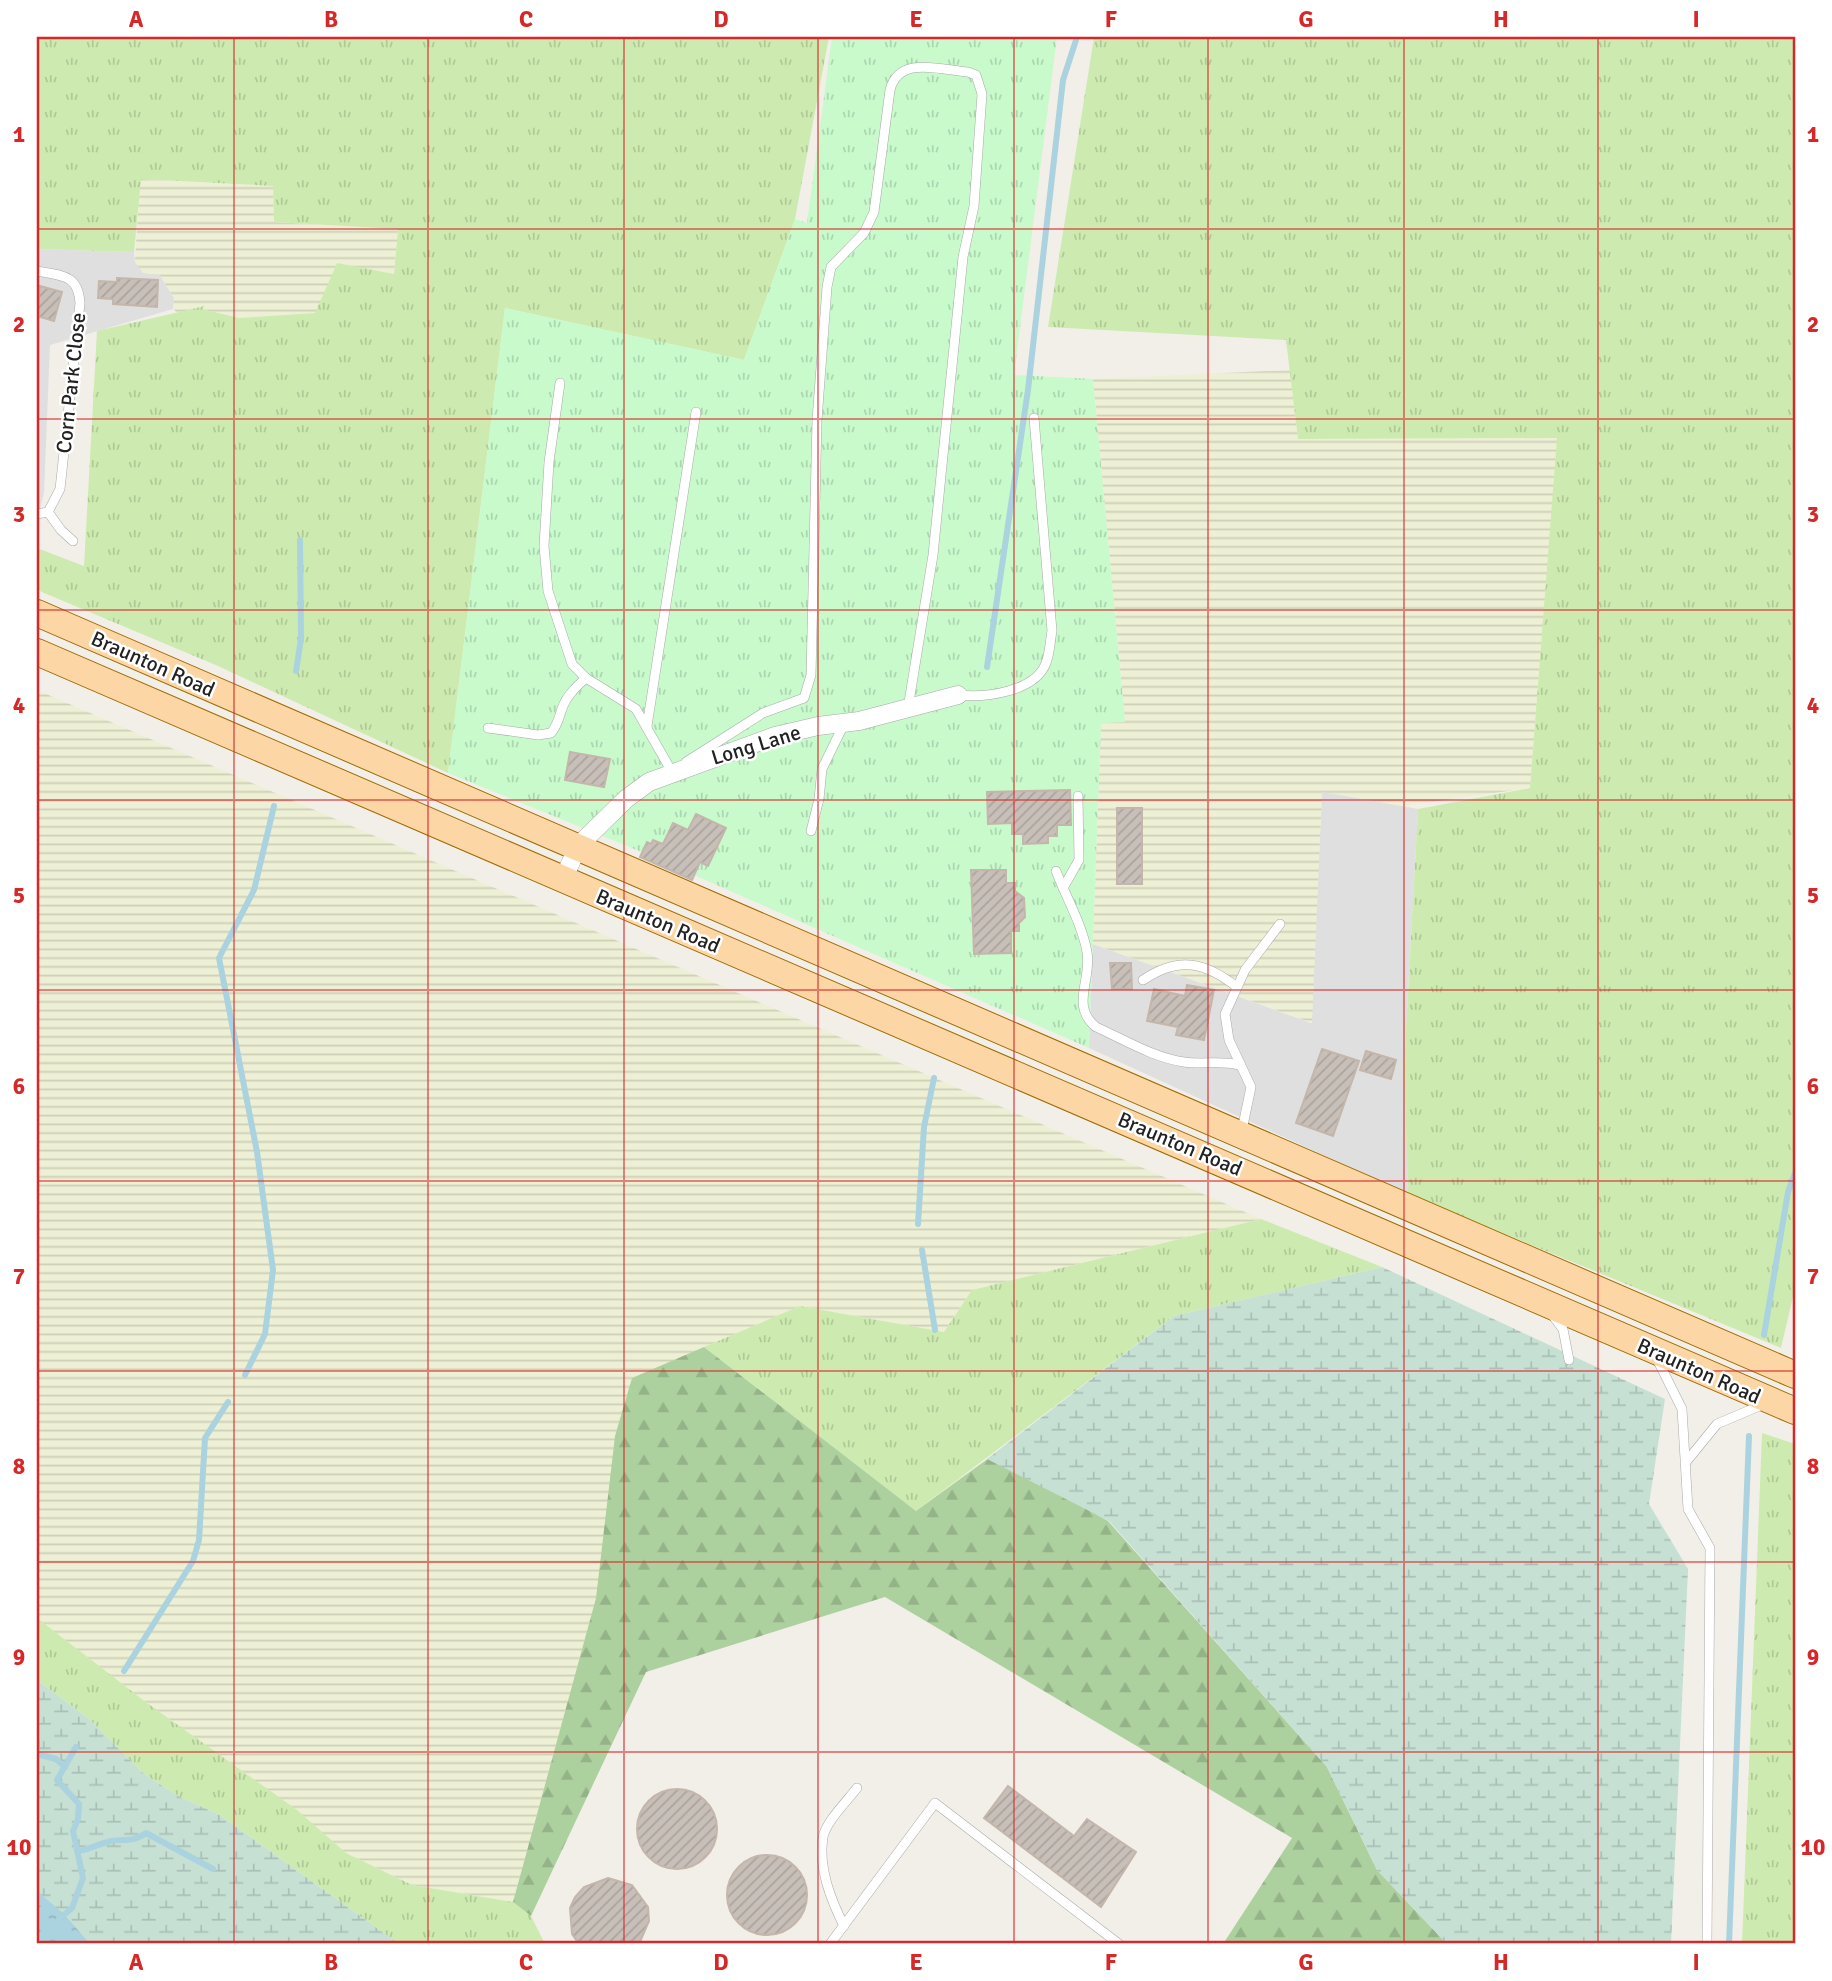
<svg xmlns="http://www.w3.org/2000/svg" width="1832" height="1981" font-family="Signika,sans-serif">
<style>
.residential{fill:#e0dfdf}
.farmland{fill:url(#farmland-rules)}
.grass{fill:url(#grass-tufts)}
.forest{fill:url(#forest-firs)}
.wetland{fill:url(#wetland-marsh)}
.park{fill:url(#park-tufts)}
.water{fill:url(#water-ripples)}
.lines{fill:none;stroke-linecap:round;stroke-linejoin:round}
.stream{stroke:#aad3df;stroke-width:6}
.building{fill:url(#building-hatch);stroke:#c4b6ab;stroke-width:2}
.service-casing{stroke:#a9a9a9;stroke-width:10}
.minor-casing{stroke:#a9a9a9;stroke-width:19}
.primary-casing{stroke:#a06b00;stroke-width:28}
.service{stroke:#fff;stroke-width:9}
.minor{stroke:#fff;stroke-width:18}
.primary{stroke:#fcd6a4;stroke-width:26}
.grid{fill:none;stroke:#d62828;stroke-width:2;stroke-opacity:0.55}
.labels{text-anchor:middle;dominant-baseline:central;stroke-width:5;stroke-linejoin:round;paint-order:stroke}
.street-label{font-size:21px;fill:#222;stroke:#fff}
.neatline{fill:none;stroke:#d62828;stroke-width:2.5}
.grid-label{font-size:23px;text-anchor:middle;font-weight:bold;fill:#d62828}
</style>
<defs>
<pattern id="farmland-rules" width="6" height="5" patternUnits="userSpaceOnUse" patternTransform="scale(1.75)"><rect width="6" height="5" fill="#eef0d5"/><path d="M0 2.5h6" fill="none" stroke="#ccceb7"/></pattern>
<pattern id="grass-tufts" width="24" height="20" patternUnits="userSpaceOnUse" patternTransform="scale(1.75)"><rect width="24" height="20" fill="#cdebb0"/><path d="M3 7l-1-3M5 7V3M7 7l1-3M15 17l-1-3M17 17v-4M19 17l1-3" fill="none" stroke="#b0c997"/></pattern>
<pattern id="forest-firs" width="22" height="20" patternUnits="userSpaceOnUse" patternTransform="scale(1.75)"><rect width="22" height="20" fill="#add19e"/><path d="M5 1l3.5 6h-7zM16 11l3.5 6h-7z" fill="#95b388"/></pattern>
<pattern id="wetland-marsh" width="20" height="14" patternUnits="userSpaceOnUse" patternTransform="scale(1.75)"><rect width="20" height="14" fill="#c6e0d4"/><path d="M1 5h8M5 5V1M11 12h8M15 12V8" fill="none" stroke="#aac0b6"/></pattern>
<pattern id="park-tufts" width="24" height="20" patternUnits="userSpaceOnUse" patternTransform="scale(1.75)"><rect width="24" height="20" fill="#c8facc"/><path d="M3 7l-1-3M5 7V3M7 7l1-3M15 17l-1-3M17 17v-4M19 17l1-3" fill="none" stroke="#acd6af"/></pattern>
<pattern id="water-ripples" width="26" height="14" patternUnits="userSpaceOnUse" patternTransform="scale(1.75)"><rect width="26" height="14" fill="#aad3df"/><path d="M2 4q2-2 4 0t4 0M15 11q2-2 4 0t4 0" fill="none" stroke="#92b5bf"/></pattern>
<pattern id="building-hatch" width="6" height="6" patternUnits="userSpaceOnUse" patternTransform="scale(1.75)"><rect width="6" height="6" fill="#c7bfb8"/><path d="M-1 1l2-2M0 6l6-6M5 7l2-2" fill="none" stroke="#aba49e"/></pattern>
</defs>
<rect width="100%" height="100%" fill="#f2efe9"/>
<g class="residential">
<path d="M37 249 134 252 135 262 160 275 174 298 173 309 50 345 44 492 37 523Z"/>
<path d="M1322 791 1418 809 1404 1067 1408 1194 1089 1048 1093 944 1311 1023Z"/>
</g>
<g class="farmland">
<path d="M140 179 273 186 274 222 398 229 394 274 315 313 239 318 201 309 203 307 178 313 173 309 174 298 160 275 143 273 135 262Z"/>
<path d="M1290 370 1298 439 1558 437 1530 788 1403 806 1322 792 1312 1023 1093 944 1101 723 1125 721 1093 379Z"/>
<path d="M37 690 1261 1219 972 1290 944 1332 800 1306 632 1378 598 1591 513 1902 412 1885 346 1853 37 1620Z"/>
</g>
<g class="grass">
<path d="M37 37H829L795 219 744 360 505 308 448 773 218 666 37 590V548L84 566 97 331 205 306 202 309 239 318 315 313 337 263 394 274 398 229 274 222 273 186 141 179 134 252 37 249Z"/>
<path d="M1094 37H1795V1288L1781 1348 1408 1194 1404 1067 1418 809 1530 788 1557 438 1298 439 1286 340 1048 327Z"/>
<path d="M1261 1219 1382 1267 1174 1316 916 1511 704 1347 800 1306 944 1332 972 1290Z"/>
<path d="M1762 1433 1795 1444V1944H1742Z"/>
<path d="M37 1618 147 1703 297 1810 346 1853 412 1885 513 1902 531 1916 545 1944H399L220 1815 180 1797 144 1774 88 1718 37 1680Z"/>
</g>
<path class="forest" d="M704 1347 916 1511 993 1455 1108 1521 1327 1767 1377 1870 1447 1944H1223L1292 1838 885 1597 646 1672 531 1916 513 1902 596 1598 615 1436 632 1378Z"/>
<g class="wetland">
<path d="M1382 1267 1665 1399 1649 1504 1688 1569 1671 1944H1447L1377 1870 1327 1767 1109 1521 987 1459 1174 1316Z"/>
<path d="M37 1680 88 1718 144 1774 180 1797 220 1815 399 1944H37Z"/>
</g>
<path class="park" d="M832 37H1057L1014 375 1093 379 1125 722 1101 723 1089 1048 632 848 448 773 505 308 744 360 795 219 807 223Z"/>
<path class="water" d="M37 1891 64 1914 90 1944H37Z"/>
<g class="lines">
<g class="stream">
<path d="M987 667 1028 390 1063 80 1077 37"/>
<path d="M296 671 301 639 300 540"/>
<path d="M918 1224 924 1127 934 1078"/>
<path d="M922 1250 935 1330"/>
<path d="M1764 1335 1788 1192 1795 1173"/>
<path d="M245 1375 265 1334 273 1270 257 1152 219 958 254 890 274 806"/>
<path d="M124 1671 193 1561 199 1540 205 1438 228 1402"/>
<path d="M37 1742V1748"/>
<path d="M37 1754 56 1759 65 1767"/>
<path d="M77 1851C90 1850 99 1843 112 1841 125 1839 134 1842 146 1833L213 1869"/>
<path d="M59 1919 72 1908 83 1878 73 1831 78 1819 79 1804 57 1780 76 1747"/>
<path d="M1729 1944 1749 1436"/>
</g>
</g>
<g class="building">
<path d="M117 278 158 280 157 307 113 304V299L98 298 99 281 117 282Z"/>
<path d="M40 286 62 292 54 321 37 316Z"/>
<path d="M570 752 610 759 604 787 565 780Z"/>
<path d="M1070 790 1071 825H1057V836H1048V843L1023 844V834H1012V823L988 824 987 792Z"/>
<rect x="1117" y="808" width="25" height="76"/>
<path d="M696 814 726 828 708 866 700 862 692 880 640 857 647 842 651 844 653 840 663 844 673 823 688 830Z"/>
<path d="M971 870H1006V883H1015V891L1024 898 1025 917 1019 923V931H1011V953L974 954Z"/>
<path d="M1110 963H1131L1132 989H1112Z"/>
<path d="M1187 985 1214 990 1204 1040 1176 1035 1178 1027 1147 1021 1154 989 1185 996Z"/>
<path d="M1322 1049 1359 1061 1333 1136 1296 1123Z"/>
<path d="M1366 1051 1396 1060 1391 1079 1360 1070Z"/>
<path d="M1008 1786 1074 1836 1087 1819 1136 1852 1101 1907 984 1818Z"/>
<circle cx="677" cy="1829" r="40"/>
<circle cx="767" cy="1895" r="40"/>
<path d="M608 1878 632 1885 648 1907 649 1921 639 1944H579L572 1934 570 1908 575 1897 584 1887Z"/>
</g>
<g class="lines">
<g class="service-casing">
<g id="service">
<path d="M37 271C62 276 78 274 80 303L60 489 48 512 37 514"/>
<path d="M560 383 549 462 544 546 548 591 572 664 586 678 636 709 672 772 674 770"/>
<path d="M48 512 61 530 73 541"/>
<path d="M958 695C985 698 1035 692 1046 663 1050 653 1050 641 1052 631L1034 418"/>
<path d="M647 726 696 412"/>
<path d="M488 728 538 735 551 733C559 723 559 716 563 706 568 694 577 686 586 678"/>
<path d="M686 762 763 713 804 698 811 675 817 420 827 287 831 267 864 233 874 212 890 90C899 55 940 70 968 72L976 75 982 94 974 206 963 257 933 555 908 708"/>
<path d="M811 831 819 799 822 769 844 724"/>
<path d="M1056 871C1066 897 1082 924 1087 952 1092 980 1070 1006 1096 1027 1123 1039 1154 1058 1184 1062 1203 1065 1221 1060 1239 1065"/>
<path d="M1063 888 1079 860 1078 796"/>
<path d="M1143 980C1179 956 1205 962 1237 987"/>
<path d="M1242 1130 1251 1087 1229 1040 1225 1014 1245 970 1280 924"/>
<path d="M1553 1316 1563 1329 1569 1360"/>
<path d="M1657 1359 1682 1409 1688 1509 1710 1548 1707 1944"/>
<path d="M1686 1462 1717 1424 1764 1404"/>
<path d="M844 1926C831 1900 818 1868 823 1837 826 1822 847 1801 857 1788"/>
<path d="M830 1944 935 1803 1119 1944"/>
</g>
</g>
<g class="minor-casing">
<path id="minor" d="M563 880 578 846 626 799 649 782 775 736 818 726 859 721 958 695"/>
</g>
<g class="primary-casing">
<g id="primary">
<path d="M37 613 1795 1375"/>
<path d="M37 652 1795 1411"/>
</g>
</g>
<use href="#service" class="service"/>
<use href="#minor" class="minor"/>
<use href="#primary" class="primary"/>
</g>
<path class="grid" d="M234 37V1944M428 37V1944M624 37V1944M818 37V1944M1014 37V1944M1208 37V1944M1404 37V1944M1598 37V1944M37 229H1795M37 419H1795M37 610H1795M37 800H1795M37 990H1795M37 1181H1795M37 1371H1795M37 1562H1795M37 1752H1795"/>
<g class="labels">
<g class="street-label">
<text transform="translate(71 383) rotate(-84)">Corn Park Close</text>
<text transform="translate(153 664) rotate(24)">Braunton Road</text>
<text transform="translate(756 745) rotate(-17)">Long Lane</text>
<text transform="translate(658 921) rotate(23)">Braunton Road</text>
<text transform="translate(1180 1144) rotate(23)">Braunton Road</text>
<text transform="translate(1699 1371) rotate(24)">Braunton Road</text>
</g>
</g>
<rect width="1832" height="1981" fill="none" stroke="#ffffff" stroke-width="77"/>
<rect x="38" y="38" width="1756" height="1904" class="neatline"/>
<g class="grid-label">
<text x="136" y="27">A</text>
<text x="331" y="27">B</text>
<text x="526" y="27">C</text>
<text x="721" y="27">D</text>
<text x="916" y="27">E</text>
<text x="1111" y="27">F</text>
<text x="1306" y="27">G</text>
<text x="1501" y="27">H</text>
<text x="1696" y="27">I</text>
<text x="19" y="142">1</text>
<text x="1813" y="142">1</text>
<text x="19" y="332">2</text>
<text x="1813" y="332">2</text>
<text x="19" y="522">3</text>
<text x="1813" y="522">3</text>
<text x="19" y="713">4</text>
<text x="1813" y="713">4</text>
<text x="19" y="903">5</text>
<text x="1813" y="903">5</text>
<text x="19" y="1094">6</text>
<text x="1813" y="1094">6</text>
<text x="19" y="1284">7</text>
<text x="1813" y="1284">7</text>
<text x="19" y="1474">8</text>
<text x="1813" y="1474">8</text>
<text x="19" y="1665">9</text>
<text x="1813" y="1665">9</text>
<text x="19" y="1855">10</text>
<text x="1813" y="1855">10</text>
<text x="136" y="1970">A</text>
<text x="331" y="1970">B</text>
<text x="526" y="1970">C</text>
<text x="721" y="1970">D</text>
<text x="916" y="1970">E</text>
<text x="1111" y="1970">F</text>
<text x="1306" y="1970">G</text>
<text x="1501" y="1970">H</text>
<text x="1696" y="1970">I</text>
</g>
</svg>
